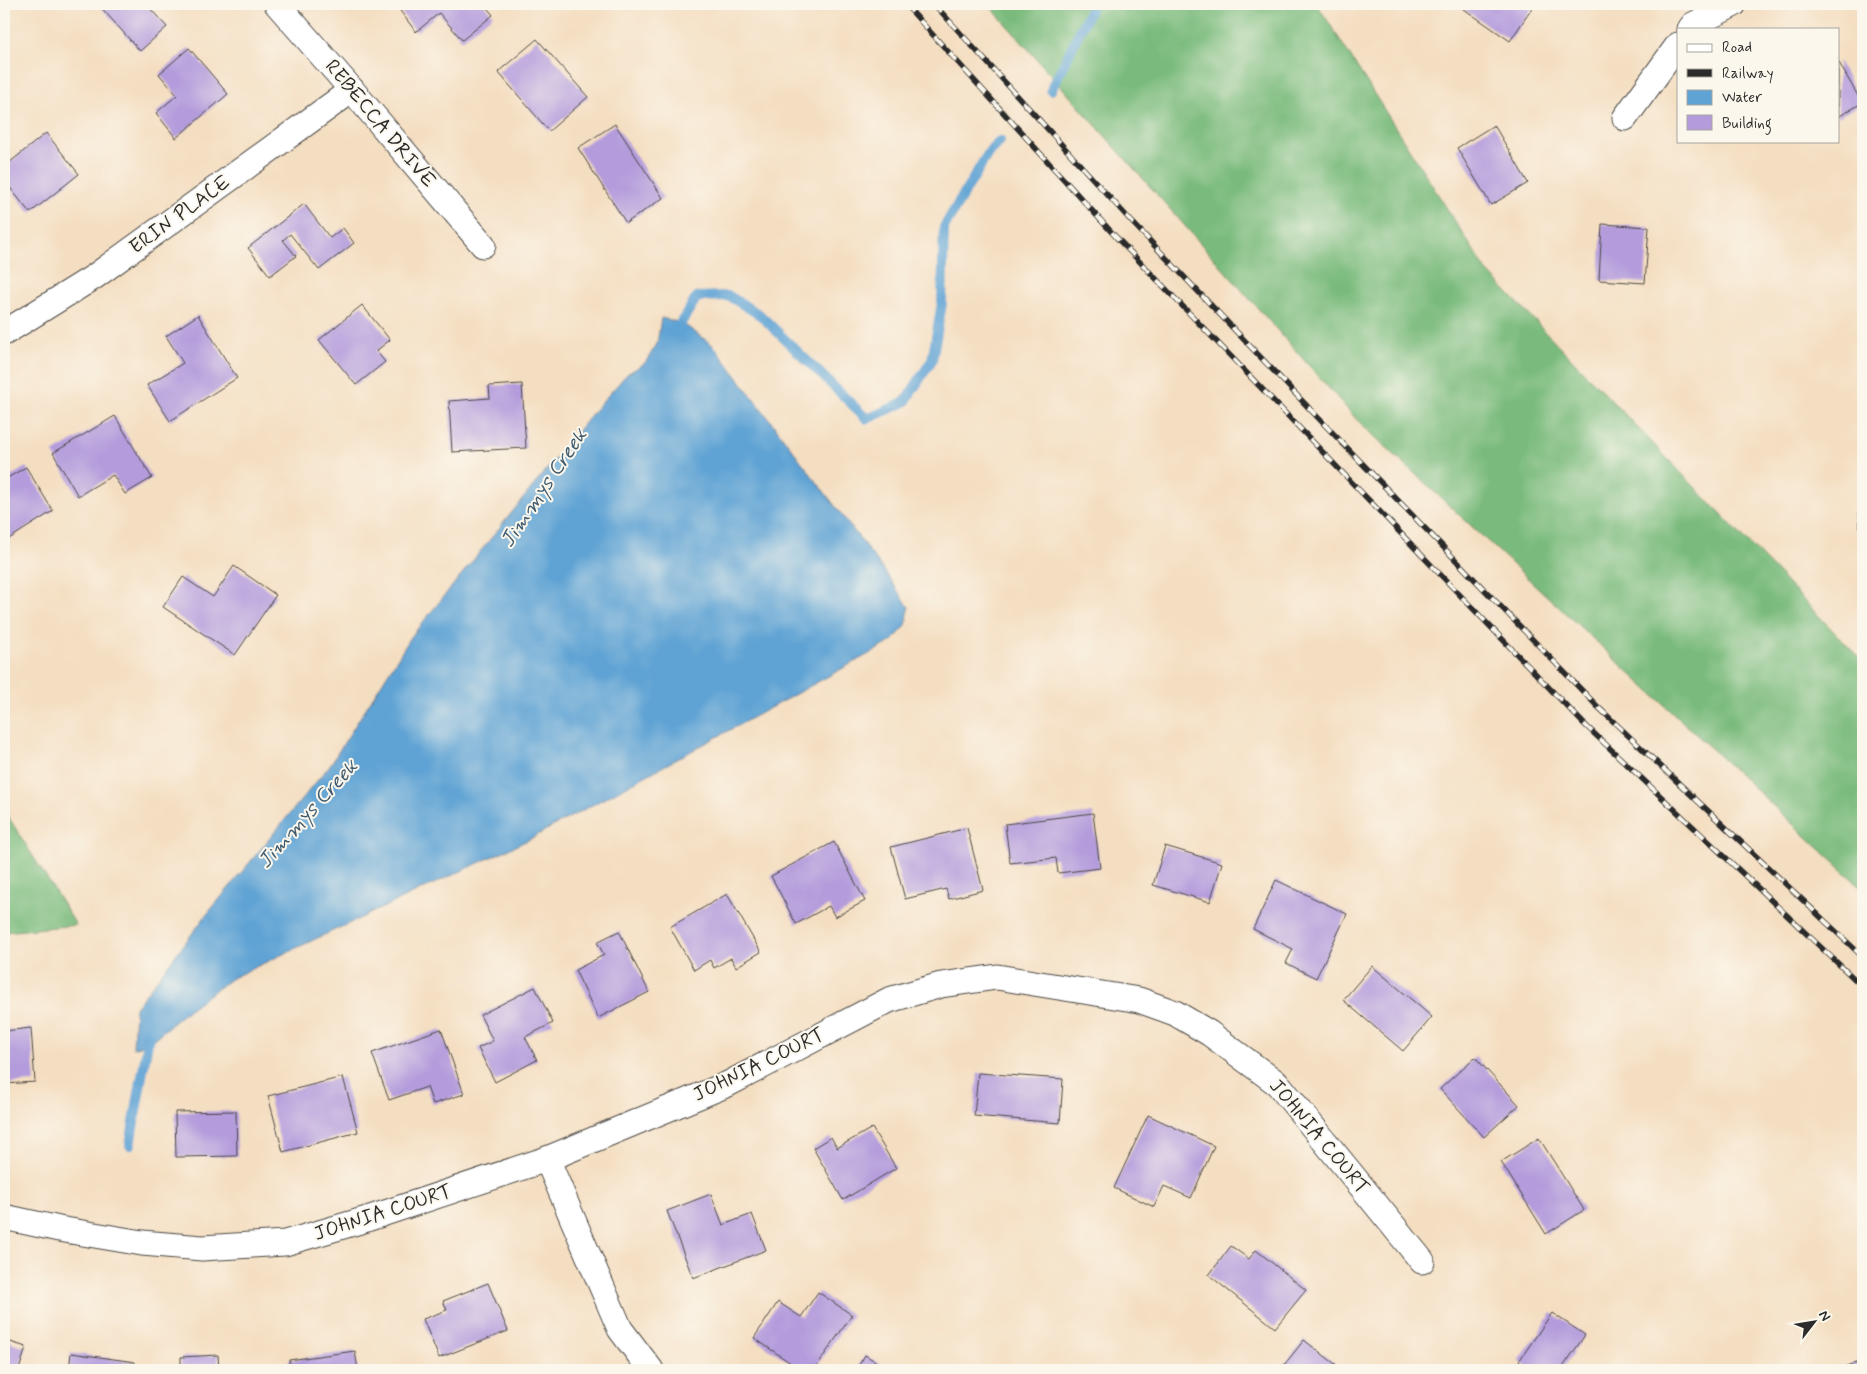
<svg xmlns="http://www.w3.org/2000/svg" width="1867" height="1374" font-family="Mynerve,sans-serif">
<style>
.forest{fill:#7abb7d;stroke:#527354}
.water{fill:#5fa3d4;stroke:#456780}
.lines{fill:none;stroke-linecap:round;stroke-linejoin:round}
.stream{stroke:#5fa3d4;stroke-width:10}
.building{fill:#b49cdc}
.minor-casing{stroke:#494642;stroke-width:27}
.minor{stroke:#fff;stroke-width:25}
.rail-casing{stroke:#2b2b2b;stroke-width:5.5}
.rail{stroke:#fbf7ec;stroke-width:4;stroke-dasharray:11;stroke-linecap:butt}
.labels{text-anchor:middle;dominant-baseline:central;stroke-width:4;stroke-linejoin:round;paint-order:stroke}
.street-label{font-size:20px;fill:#2b2b2b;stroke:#fbf7ec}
.water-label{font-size:21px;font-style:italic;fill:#405b6f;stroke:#fbf7ec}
</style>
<rect width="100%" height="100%" fill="#fbf7ec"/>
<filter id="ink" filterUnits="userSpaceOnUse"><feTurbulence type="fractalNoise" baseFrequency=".02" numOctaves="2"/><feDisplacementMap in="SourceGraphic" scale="10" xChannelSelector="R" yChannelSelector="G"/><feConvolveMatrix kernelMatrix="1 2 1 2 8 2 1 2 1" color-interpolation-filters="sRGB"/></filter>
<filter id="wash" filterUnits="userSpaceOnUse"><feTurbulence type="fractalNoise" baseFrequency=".0096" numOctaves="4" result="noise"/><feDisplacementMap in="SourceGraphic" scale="20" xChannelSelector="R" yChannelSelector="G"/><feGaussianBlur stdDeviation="1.12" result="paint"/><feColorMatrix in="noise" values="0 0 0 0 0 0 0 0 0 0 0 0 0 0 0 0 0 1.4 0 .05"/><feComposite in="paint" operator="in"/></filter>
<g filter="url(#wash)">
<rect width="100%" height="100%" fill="#f4dec1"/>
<g class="forest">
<path d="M988 4H1317L1486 270 1863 662V889L1358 421Z"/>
<path d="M4 810 76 925 4 932Z"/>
</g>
<path class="water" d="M661 318 682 323 714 346 885 572 909 607 906 626 891 642 530 839 232 978 189 1009 149 1043 133 1048 135 1008 204 918 330 765 411 637 594 411 627 374 645 363 657 344Z"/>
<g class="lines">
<g class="stream">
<path d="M1051 90 1093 4"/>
<path d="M674 334 697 297 729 296 760 315 867 419 905 402 932 360 942 303 944 227 989 152 1000 141"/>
<path d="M130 1145 150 1030"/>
</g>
</g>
<g id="blocks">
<g class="building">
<path d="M98 4H146L167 27 140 51Z"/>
<path d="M395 4H484L493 15 462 40 439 13 416 32Z"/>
<path d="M1468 4H1535L1510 41 1464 9Z"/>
<path d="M537 39 588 97 549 131 498 72Z"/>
<path d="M189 48 228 94 176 138 156 113 177 95 159 74Z"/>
<path d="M1838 61 1862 103 1838 117Z"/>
<path d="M615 124 663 198 626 223 578 148Z"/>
<path d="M1494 125 1528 183 1491 205 1457 148Z"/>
<path d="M46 133 79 174 30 213 4 180V167Z"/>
<path d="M304 204 330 238 343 228 354 243 319 270 290 234 283 240 296 256 270 276 248 248Z"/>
<path d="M1602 224 1649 227 1645 283 1599 280Z"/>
<path d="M362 305 390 340 376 351 385 362 356 385 319 340Z"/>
<path d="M198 315 237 378 170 421 147 385 183 363 166 336Z"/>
<path d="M522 384 526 448 452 452 449 401 490 398 489 386Z"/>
<path d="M115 416 152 478 125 494 113 475 78 496 53 453Z"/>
<path d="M26 467 53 511 4 542V480Z"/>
<path d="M1858 493H1863V551H1861Z"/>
<path d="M234 566 276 595 235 655 163 607 183 577 213 597Z"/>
<path d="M1093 813 1100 868 1058 873 1056 858 1010 863 1005 824Z"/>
<path d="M967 828 983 890 949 899 946 889 905 899 891 847Z"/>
<path d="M834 842 865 901 835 917 829 906 796 924 771 876Z"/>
<path d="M1165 846 1222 863 1210 902 1153 885Z"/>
<path d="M1276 880 1347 914 1316 978 1286 963 1293 949 1253 929Z"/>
<path d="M727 894 761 952 736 967 731 958 714 968 710 960 694 970 670 927Z"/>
<path d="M619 931 649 992 598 1018 575 970 604 955 597 942Z"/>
<path d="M1372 966 1432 1017 1403 1051 1343 1000Z"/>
<path d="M535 987 553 1023 525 1037 537 1060 495 1082 478 1048 493 1041 480 1015Z"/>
<path d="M31 1028 35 1082 4 1084V1031Z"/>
<path d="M441 1029 464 1094 433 1104 427 1087 389 1100 372 1053Z"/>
<path d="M1475 1057 1519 1105 1484 1137 1440 1089Z"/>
<path d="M978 1073 1063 1079 1060 1123 974 1116Z"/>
<path d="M343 1077 358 1132 283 1152 268 1096Z"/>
<path d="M236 1111 237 1156 176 1157 175 1112Z"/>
<path d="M1148 1115 1214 1146 1191 1198 1164 1186 1154 1207 1114 1188Z"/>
<path d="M872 1128 896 1168 843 1200 813 1148 831 1137 837 1148Z"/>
<path d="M1539 1138 1584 1210 1546 1234 1501 1162Z"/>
<path d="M711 1194 723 1225 752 1214 766 1250 693 1278 667 1211Z"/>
<path d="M1231 1246 1249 1259 1256 1250 1306 1290 1275 1328 1209 1275Z"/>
<path d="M488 1283 508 1331 439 1358 423 1319 447 1310 443 1301Z"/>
<path d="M818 1292 852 1315 814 1370H801L754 1338 778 1302 801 1317Z"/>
<path d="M1552 1313 1585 1335 1561 1370H1532L1519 1361Z"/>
<path d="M4 1340 26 1347 19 1370H4Z"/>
<path d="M1304 1340 1343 1370H1280Z"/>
<path d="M355 1351 358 1370H290L289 1360Z"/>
<path d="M71 1353 135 1362 134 1370H69Z"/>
<path d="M218 1355 219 1370H181V1357Z"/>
<path d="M865 1355 890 1370H856Z"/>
<path d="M1863 1361V1370H1835Z"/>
</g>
</g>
</g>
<g filter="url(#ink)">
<use href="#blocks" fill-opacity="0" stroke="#494642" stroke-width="1"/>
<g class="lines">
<g class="minor-casing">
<g id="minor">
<path d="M277 4 352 90 483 245"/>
<path d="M1690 29 1693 25 1734 4"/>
<path d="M1625 118 1678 45"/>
<path d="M4 333 94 277 352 90"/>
<path d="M547 1159 620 1329 651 1370"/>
<path d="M4 1217 59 1229 142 1243 202 1248 285 1243 367 1219 547 1159 728 1084 889 1000 941 985 997 977 1139 1000 1175 1013 1209 1033 1278 1084 1422 1261"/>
</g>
</g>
<use href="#minor" class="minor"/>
<g class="rail-casing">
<g id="rail">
<path d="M905 4 1116 237 1583 723 1863 987"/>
<path d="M934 4 1132 222 1326 426 1598 707 1863 957"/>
</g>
</g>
<use href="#rail" class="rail"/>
</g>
</g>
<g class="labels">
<g class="street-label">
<text transform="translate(380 124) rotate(50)">REBECCA DRIVE</text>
<text transform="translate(180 215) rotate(-36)">ERIN PLACE</text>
<text transform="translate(759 1065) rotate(-26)">JOHNIA COURT</text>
<text transform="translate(1319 1137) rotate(50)">JOHNIA COURT</text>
<text transform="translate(383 1213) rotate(-18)">JOHNIA COURT</text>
</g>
<g class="water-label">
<text transform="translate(544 488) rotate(-56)">Jimmys Creek</text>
<text transform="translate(308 814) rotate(-48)">Jimmys Creek</text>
</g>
</g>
<rect width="1867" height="1374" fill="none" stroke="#fbf7ec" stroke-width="20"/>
<rect x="1677" y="28" width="162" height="115" fill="#fbf7ec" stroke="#a8a59f"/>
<rect x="1687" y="44" width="25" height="8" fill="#ffffff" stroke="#a8a59f"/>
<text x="1722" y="52" font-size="15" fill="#2b2b2b">Road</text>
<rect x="1687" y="69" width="25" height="8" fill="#2b2b2b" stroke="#a8a59f"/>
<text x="1722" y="78" font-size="15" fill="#2b2b2b">Railway</text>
<rect x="1687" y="90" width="25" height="15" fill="#5fa3d4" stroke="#a8a59f"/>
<text x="1722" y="102" font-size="15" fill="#2b2b2b">Water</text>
<rect x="1687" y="115" width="25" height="15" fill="#b49cdc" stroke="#a8a59f"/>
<text x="1722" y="128" font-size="15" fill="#2b2b2b">Building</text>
<g transform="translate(1814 1322) rotate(59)" stroke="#fbf7ec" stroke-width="4" paint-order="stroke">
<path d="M0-4L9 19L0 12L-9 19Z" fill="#2b2b2b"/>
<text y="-8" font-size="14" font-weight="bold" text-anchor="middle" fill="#2b2b2b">N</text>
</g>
</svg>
